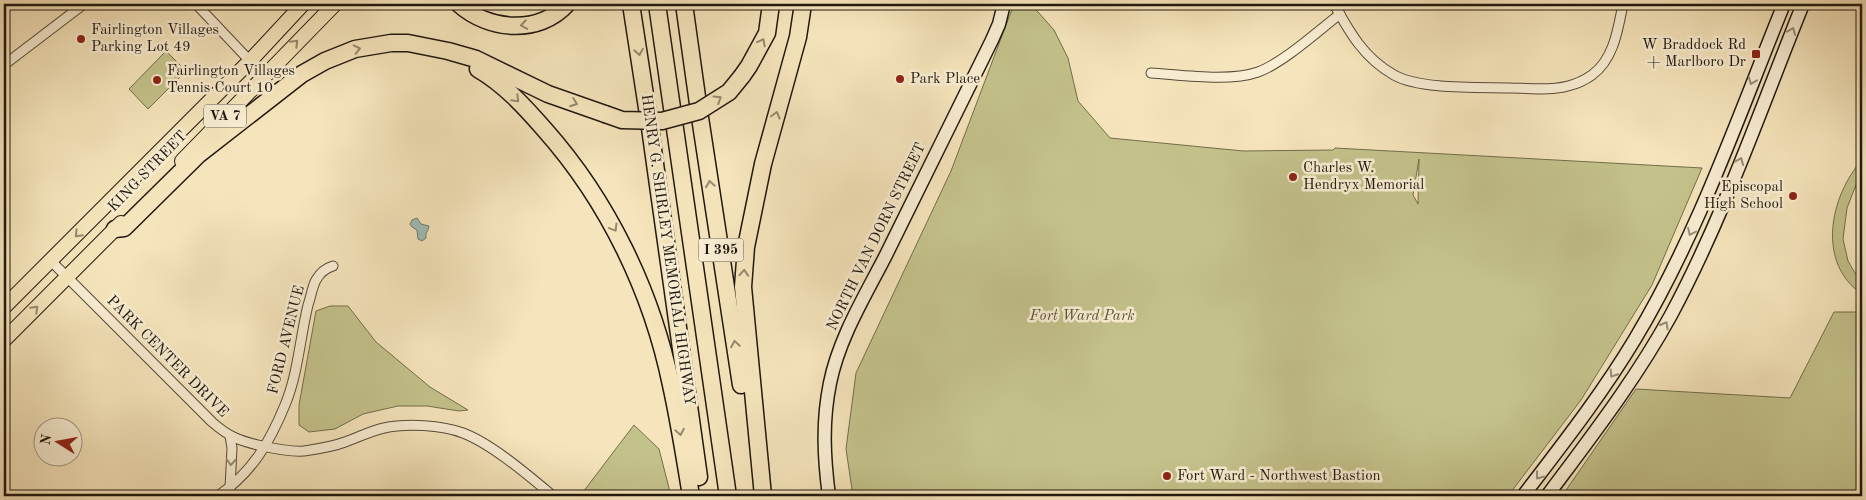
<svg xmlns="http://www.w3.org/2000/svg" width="1866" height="500" font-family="'Old Standard TT',serif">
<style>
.green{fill:#c4c28b;stroke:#726d4d;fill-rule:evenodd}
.water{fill:#9ebdb8;stroke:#6c7b74}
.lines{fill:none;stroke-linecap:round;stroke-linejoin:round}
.street-casing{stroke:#564b3a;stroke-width:11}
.secondary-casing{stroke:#20180f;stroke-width:15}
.primary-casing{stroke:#20180f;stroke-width:16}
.highway-casing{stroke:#20180f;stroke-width:19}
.street{stroke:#f9eed3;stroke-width:9}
.secondary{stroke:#f9eed3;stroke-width:12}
.primary{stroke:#f6e5bc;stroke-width:14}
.highway{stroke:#f6e5bc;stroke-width:16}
.highway-bridge-casing{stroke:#20180f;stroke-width:19;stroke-linecap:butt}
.highway-bridge{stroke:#f6e5bc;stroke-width:16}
.oneway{stroke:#96896e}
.oneway2{stroke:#978e7b}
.poi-dot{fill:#8f2418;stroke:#f9eed3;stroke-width:2}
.labels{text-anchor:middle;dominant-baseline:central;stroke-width:5;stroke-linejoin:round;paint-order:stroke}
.shield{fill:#f9eed3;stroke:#61584a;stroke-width:1}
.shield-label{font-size:14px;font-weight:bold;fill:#20180f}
.poi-label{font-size:15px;fill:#20180f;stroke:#f9eed3;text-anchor:start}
.street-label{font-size:15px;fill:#20180f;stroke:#f9eed3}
.park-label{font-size:15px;font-style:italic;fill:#59543a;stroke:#f9eed3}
</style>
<rect width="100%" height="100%" fill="#f6e5bc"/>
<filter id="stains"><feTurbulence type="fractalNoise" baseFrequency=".004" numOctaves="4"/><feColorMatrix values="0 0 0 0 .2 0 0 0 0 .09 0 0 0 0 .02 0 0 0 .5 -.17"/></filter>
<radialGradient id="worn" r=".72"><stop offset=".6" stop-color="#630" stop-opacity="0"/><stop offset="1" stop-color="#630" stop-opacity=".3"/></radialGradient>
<g class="green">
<path d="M1014 4H1031L1054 30 1068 58 1078 101 1110 138 1243 151 1333 150 1335 148 1702 168 1652 285 1581 400 1508 496H853L846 449 856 373 951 171ZM1419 159V160L1418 204 1413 195Z"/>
<path d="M166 51 186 71 148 109 129 89Z"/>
<path d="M1862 160V178L1856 185 1847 208 1843 239 1848 261 1855 273 1862 281V294C1816 263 1830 196 1862 160Z"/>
<path d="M330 306H348L376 342 430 387 468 410 459 411 427 406H398L363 414 335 429 309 432 299 425V405L316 311Z"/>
<path d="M1834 312H1862V496H1562L1636 389 1790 398Z"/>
<path d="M634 425 659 449 671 496H580Z"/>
</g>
<path class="water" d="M417 218 421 224 429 226 428 230 426 233V238L422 241 418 239 417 230 412 227 410 224 412 220Z"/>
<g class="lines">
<g class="street-casing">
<g id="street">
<path d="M196 4 250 61"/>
<path d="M1334 4C1350 33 1364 58 1394 75 1421 90 1480 87 1511 88 1529 88 1550 91 1568 86 1576 84 1585 80 1592 75 1614 59 1618 29 1623 4"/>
<path d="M1792 4 1802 8"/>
<path d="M4 65 84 4"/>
<path d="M1151 73C1182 75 1230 82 1258 72 1283 63 1318 31 1340 14"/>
<path d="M51 261 212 422C229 437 240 441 262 446 276 449 290 452 304 451 317 449 332 447 345 442 357 438 370 431 384 428 406 423 442 425 463 433 492 444 529 476 553 496"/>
<path d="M230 488 232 448 230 436"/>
<path d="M218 496C252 472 269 444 285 405 298 374 300 338 308 305 311 297 312 287 316 280 320 273 326 268 333 266"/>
</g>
</g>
<g class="secondary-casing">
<g id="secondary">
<path d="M829 496C824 458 822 422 830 383 839 338 865 296 886 255 921 183 957 112 992 40L999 24 1004 4"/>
<path d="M1523 496C1562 445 1602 394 1635 339 1698 234 1738 117 1784 4"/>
<path d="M1547 496C1591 437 1636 379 1671 315 1724 216 1761 108 1803 4"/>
</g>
</g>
<g class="primary-casing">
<g id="primary">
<path d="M182 161 335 4"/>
<path d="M4 307 250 61 303 4"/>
<path d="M4 340 121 223"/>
</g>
</g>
<g class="highway-casing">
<g id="highway">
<path d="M459 4C489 31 539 35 567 4"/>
<path d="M631 4 649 121 699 477"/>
<path d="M657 4 728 496"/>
<path d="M684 4 699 111 741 385"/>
<path d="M478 69C504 84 525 107 545 130 608 201 652 292 671 385 679 421 685 459 691 496"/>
<path d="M742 76 749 66 767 33 771 4"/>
<path d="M115 229 124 228 198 155 302 74 325 61 355 49 391 43H408L448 51 476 59 548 94 605 114"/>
<path d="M763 496 743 287 746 247 763 164 798 37 803 4"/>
</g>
</g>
<use href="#street" class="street"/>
<use href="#secondary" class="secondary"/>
<use href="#primary" class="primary"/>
<use href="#highway" class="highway"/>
<g class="highway-bridge-casing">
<path id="highway-bridge" d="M605 114 622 120 662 121 699 111 729 92 742 76"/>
</g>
<use href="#highway-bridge" class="highway-bridge"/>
</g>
<defs><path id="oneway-chevron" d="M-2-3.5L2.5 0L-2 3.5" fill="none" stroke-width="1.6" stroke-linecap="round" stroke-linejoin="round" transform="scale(1.25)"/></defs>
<g class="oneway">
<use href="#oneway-chevron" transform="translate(524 25) rotate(171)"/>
<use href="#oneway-chevron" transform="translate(762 42) rotate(-62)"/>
<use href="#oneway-chevron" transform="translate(295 43) rotate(-45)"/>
<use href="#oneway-chevron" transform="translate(357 49) rotate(-13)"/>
<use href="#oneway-chevron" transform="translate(639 52) rotate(81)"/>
<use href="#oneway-chevron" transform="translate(516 99) rotate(45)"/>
<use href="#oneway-chevron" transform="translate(718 99) rotate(-32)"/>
<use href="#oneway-chevron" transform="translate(574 103) rotate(20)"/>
<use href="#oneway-chevron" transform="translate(776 115) rotate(-75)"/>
<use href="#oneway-chevron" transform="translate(710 184) rotate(-99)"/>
<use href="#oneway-chevron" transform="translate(614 228) rotate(59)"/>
<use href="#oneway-chevron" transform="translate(78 234) rotate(134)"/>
<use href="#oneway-chevron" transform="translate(744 273) rotate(-86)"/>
<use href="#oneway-chevron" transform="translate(35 309) rotate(-45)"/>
<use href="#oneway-chevron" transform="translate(735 344) rotate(-99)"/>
<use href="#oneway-chevron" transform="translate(680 432) rotate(80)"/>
</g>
<g class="oneway2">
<use href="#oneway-chevron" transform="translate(1792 31) rotate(-68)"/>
<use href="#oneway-chevron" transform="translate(1752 81) rotate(112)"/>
<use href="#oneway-chevron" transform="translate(1740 161) rotate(-68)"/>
<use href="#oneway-chevron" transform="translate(1691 232) rotate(115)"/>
<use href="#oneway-chevron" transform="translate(1665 325) rotate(-60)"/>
<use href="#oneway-chevron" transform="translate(1613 374) rotate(123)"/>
<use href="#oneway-chevron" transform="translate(231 462) rotate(93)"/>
<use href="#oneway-chevron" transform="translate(1539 476) rotate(127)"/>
</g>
<g class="poi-dot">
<circle cx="81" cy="39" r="5"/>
<rect x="1751" y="49" width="10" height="10" rx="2.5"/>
<circle cx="900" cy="79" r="5"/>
<circle cx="157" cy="80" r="5"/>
<circle cx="1293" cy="177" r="5"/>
<circle cx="1793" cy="196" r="5"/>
<circle cx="1167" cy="476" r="5"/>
</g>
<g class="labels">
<g class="shield">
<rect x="204" y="104.5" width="42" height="23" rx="4"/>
<rect x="698.5" y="238.5" width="45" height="23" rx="4"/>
</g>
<g class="shield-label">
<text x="225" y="116">VA 7</text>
<text x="721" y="250">I 395</text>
</g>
<g class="poi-label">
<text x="91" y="30">Fairlington Villages<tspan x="91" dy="17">Parking Lot 49</tspan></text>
<text x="1746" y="45" text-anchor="end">W Braddock Rd<tspan x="1746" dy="17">+ Marlboro Dr</tspan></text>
<text x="167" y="71">Fairlington Villages<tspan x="167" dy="17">Tennis Court 10</tspan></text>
<text x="910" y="79">Park Place</text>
<text x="1303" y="168">Charles W.<tspan x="1303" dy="17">Hendryx Memorial</tspan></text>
<text x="1783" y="187" text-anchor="end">Episcopal<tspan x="1783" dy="17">High School</tspan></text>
<text x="1177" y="476">Fort Ward - Northwest Bastion</text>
</g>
<g class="street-label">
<text transform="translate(148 172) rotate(-46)">KING STREET</text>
<text transform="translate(877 237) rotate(-64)">NORTH VAN DORN STREET</text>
<text transform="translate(667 250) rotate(82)">HENRY G. SHIRLEY MEMORIAL HIGHWAY</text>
<text transform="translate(287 340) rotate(-76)">FORD AVENUE</text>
<text transform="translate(167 357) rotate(45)">PARK CENTER DRIVE</text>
</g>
<g class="park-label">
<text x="1082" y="316">Fort Ward Park</text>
</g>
</g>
<rect width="1866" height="500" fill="none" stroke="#f6e5bc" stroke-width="20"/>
<rect x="5" y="5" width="1856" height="490" fill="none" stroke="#20180f" stroke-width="2.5"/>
<rect x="10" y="10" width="1846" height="480" fill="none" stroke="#20180f"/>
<g transform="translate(58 442) rotate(281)"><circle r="24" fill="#f9eed3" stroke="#a29885"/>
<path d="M0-4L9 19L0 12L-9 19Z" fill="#8f2418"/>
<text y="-8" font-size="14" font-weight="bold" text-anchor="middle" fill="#20180f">N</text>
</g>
<rect width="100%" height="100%" filter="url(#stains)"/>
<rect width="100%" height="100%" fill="url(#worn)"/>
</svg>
